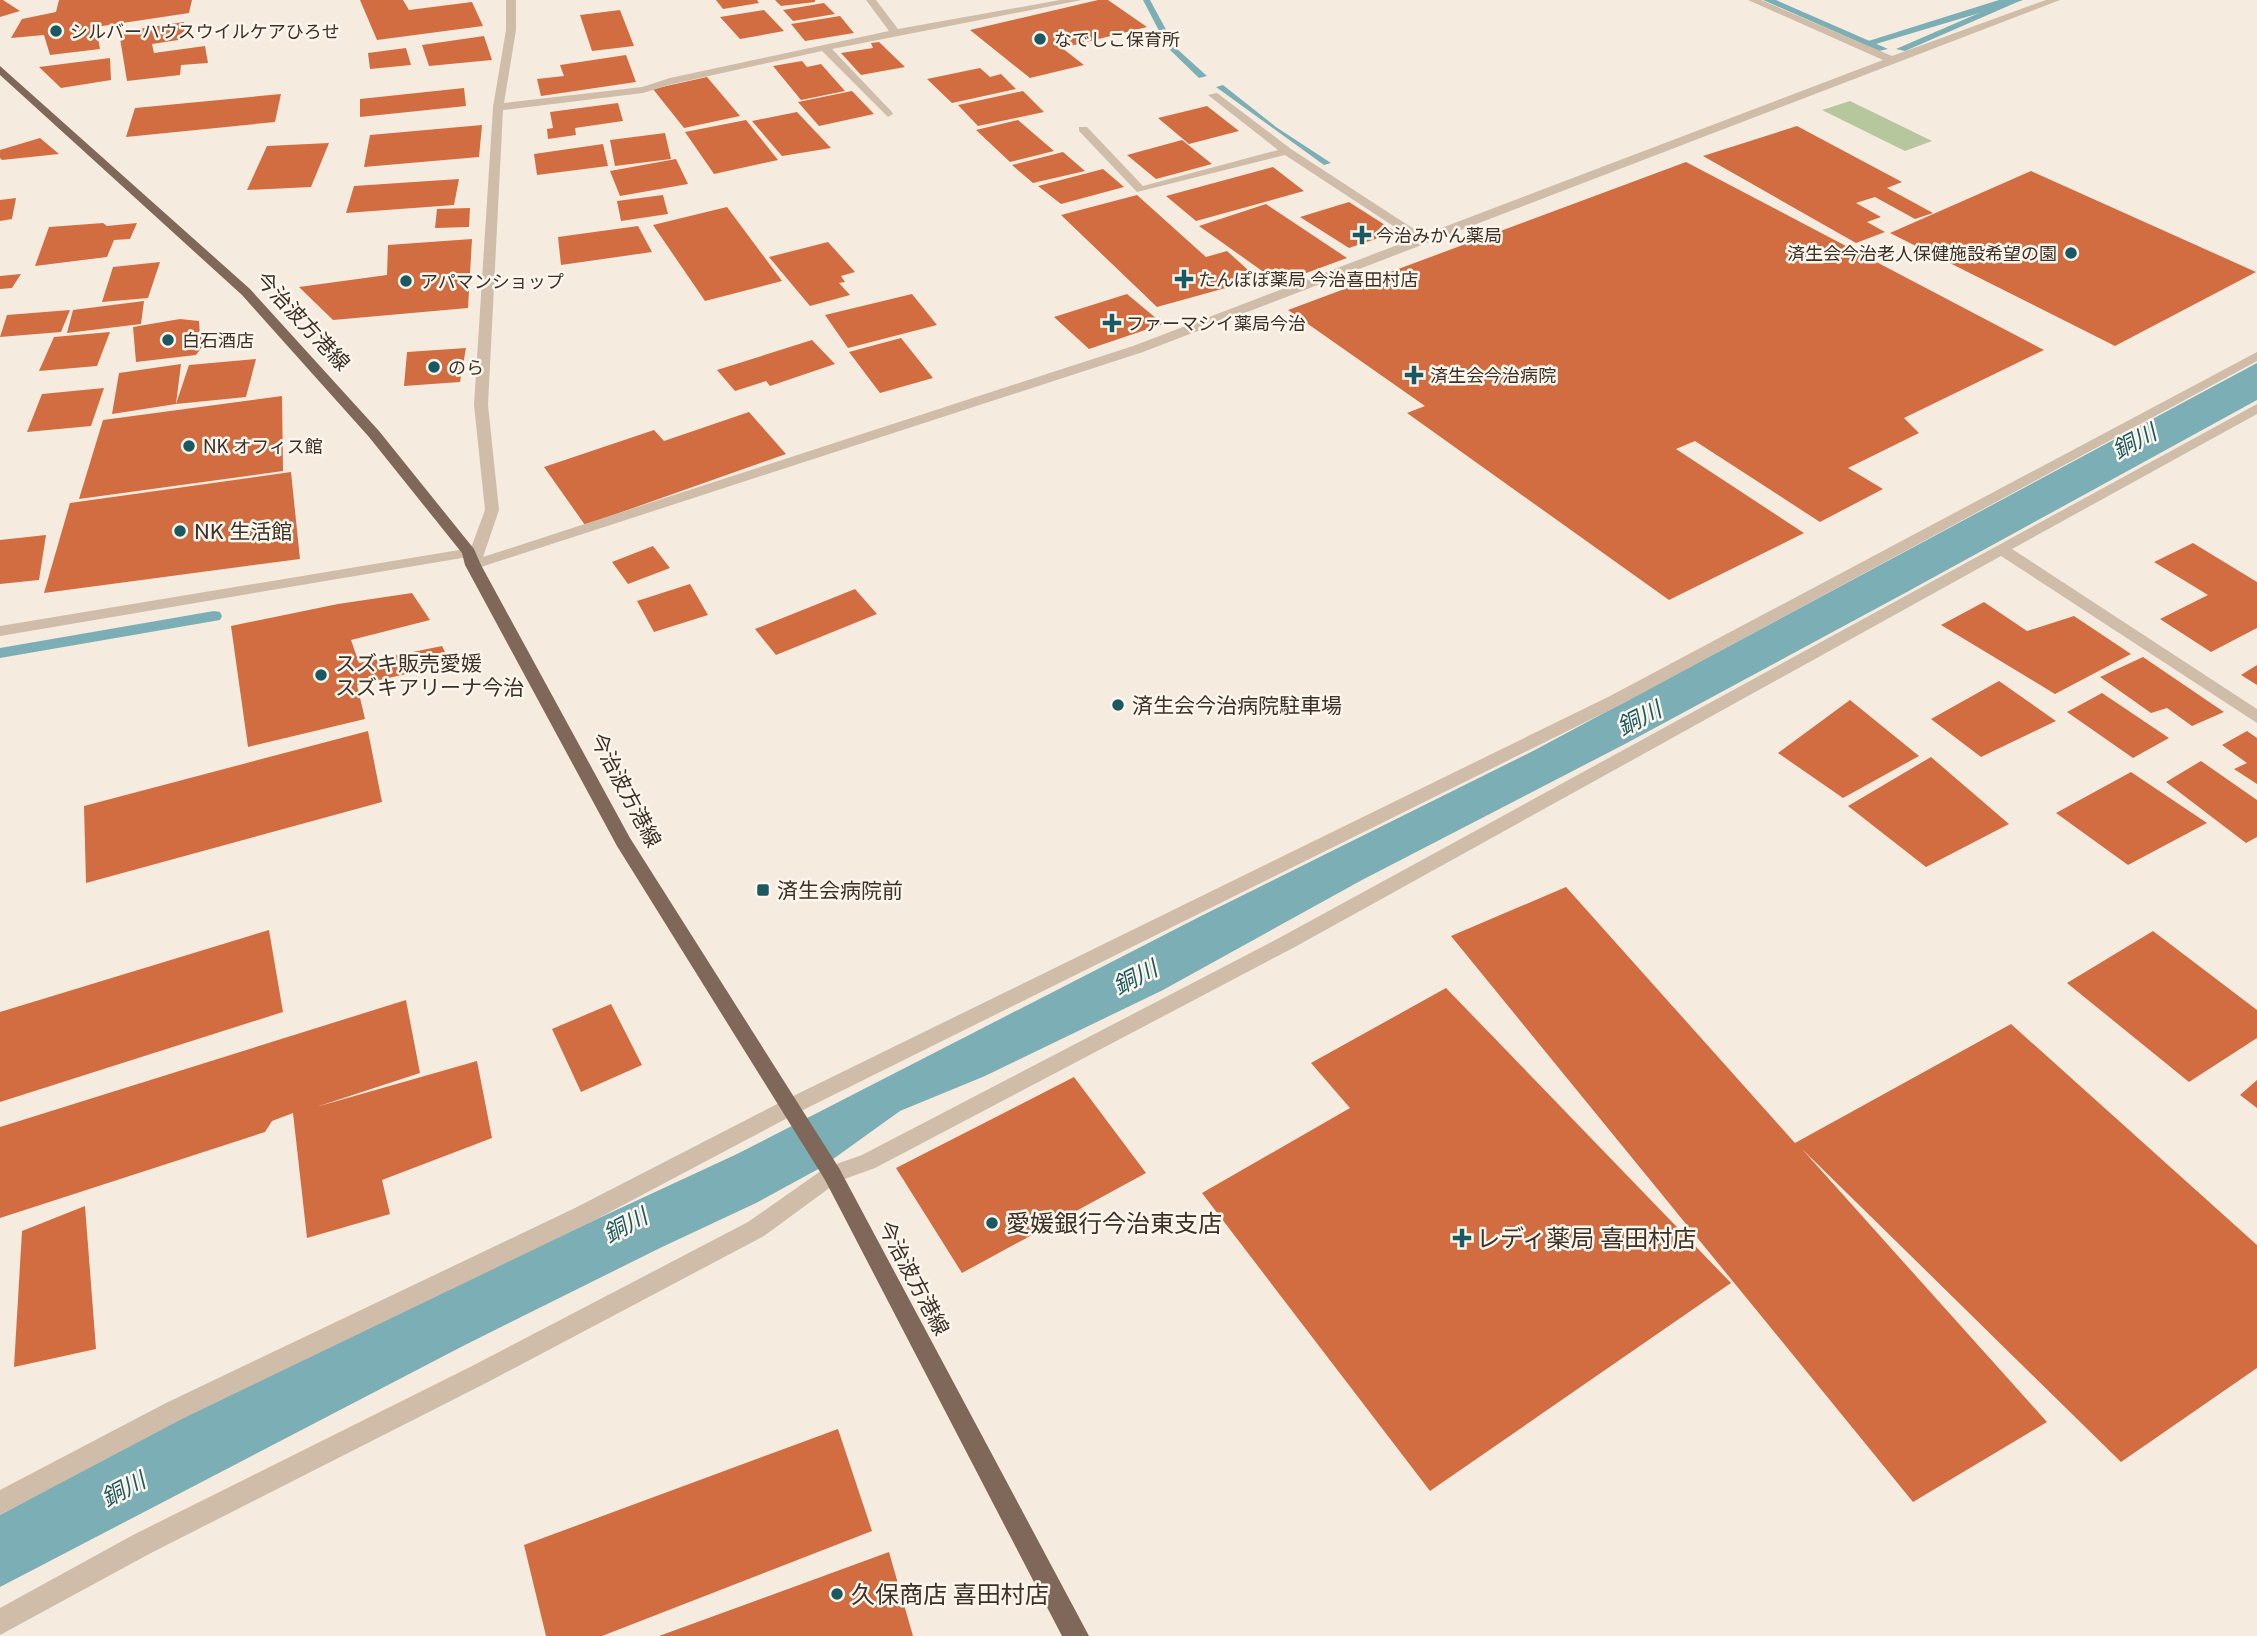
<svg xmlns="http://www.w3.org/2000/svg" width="2257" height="1636" font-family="'Public Sans','Noto Sans JP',sans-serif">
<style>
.green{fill:#b6c69d}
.water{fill:#7bafb5}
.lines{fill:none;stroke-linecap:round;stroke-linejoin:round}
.stream{fill:#7bafb5;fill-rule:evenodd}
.building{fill:#d16d41}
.minor{fill:#cfbda9;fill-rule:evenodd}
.major{fill:#7f6859;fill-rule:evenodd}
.poi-dot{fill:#1a5962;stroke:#fcf6ec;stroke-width:2.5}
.labels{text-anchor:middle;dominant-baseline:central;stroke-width:5;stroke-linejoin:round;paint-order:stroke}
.far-poi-label{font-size:18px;fill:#3c3029;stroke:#fcf6ec;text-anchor:start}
.street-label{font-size:21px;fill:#3c3029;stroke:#fcf6ec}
.poi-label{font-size:21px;fill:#3c3029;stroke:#fcf6ec;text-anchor:start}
.water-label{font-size:23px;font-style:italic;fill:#1a5962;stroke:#fcf6ec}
.near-poi-label{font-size:24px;fill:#3c3029;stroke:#fcf6ec;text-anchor:start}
</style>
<rect width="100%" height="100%" fill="#f5ecdf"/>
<path class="green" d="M1850 101 1932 141 1905 151 1822 110Z"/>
<g class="water">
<path d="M1143 0H1150L1176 48 1207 76 1199 78 1168 48Z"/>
<path d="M1999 0H2023L1869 46 1862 43Z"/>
<path d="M1223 85 1276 127 1331 163 1324 165 1216 87Z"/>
<path d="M2257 363V400L1905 593 1625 744 1362 880 1163 990 985 1076 900 1111 822 1167 756 1203 660 1248 463 1346 0 1587V1515L172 1422 474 1276 737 1154 1201 916 1533 751Z"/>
</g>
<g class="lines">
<g class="stream">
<path d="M1763 0H1776L1888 49 1879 51Z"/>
<path d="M2009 0H2022L1905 51 1896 49Z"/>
<path d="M214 611 220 612 222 616 220 620 0 658V648Z"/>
</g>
</g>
<g class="building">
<path d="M0 0H3L20 11 0 17Z"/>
<path d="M59 0H192L189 13 96 27 100 49 50 55 44 35 11 38 22 19 56 12Z"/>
<path d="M360 0H403L409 10 472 2 483 26 377 40Z"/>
<path d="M716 0H757L759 3 723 9Z"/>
<path d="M775 0H815V2L781 6Z"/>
<path d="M1098 0H1108L1147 27 1062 48 1084 65 1030 78 970 30Z"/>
<path d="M824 3 835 14 793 21 783 10Z"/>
<path d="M620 10 634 46 592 51 580 15Z"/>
<path d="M764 10 784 31 740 39 720 17Z"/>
<path d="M840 16 854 33 805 41 791 24Z"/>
<path d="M184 22 185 39 152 44 154 53 205 46 208 63 181 65 180 75 127 81 119 32Z"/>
<path d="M484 36 492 60 429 66 422 45Z"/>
<path d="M879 42 905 67 861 75 841 53 873 48 871 43Z"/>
<path d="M406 48 411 65 370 69 368 53Z"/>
<path d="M626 55 636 82 541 96 537 79 564 76 560 65Z"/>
<path d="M110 58 111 80 61 88 39 67Z"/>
<path d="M802 61 807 67 821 64 845 91 801 100 773 66Z"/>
<path d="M980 68 990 77 1001 74 1016 89 952 103 927 79Z"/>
<path d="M707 77 740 116 684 128 653 89Z"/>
<path d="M464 88 466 106 360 117V99Z"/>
<path d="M852 91 874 114 819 126 798 102Z"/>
<path d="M1023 91 1044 112 978 126 958 105Z"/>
<path d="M281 94 275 122 126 137 135 108Z"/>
<path d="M618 103 623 121 575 128 576 135 548 139 547 129 553 128 550 112Z"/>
<path d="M1207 106 1239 131 1189 144 1158 118Z"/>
<path d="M797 112 831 148 782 156 752 121Z"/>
<path d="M746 120 778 160 714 174 685 132Z"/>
<path d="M1018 120 1054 151 1010 162 976 130Z"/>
<path d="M482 125 479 157 364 167 370 135Z"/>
<path d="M1797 126 1902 182 1887 188 1933 213 1915 219 1875 197 1856 203 1881 217 1867 222 1885 232 1856 243 1703 156Z"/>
<path d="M665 133 671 159 615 166 610 140Z"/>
<path d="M40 138 59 154 2 160 0 158V150Z"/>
<path d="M1182 140 1212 164 1156 179 1127 155Z"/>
<path d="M329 143 311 187 247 190 267 146Z"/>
<path d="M603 144 608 166 537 175 534 154Z"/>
<path d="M1063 152 1085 171 1033 183 1012 165Z"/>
<path d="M676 159 688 184 620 196 610 171Z"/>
<path d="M1686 162 2044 350 1904 418 1919 433 1848 468 1883 489 1820 522 1695 441 1676 449 1804 533 1669 600 1407 413 1425 406 1288 310Z"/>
<path d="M1273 167 1304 191 1196 221 1166 196Z"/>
<path d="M1103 169 1124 187 1061 204 1038 186Z"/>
<path d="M2031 171 2256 272 2115 346 1890 233Z"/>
<path d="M459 179 454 205 346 213 354 186Z"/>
<path d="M663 195 668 214 621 221 617 201Z"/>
<path d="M1137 195 1206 257 1227 251 1258 279 1157 307 1061 215Z"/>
<path d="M16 198 12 219 0 221V200Z"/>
<path d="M1349 202 1396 232 1349 248 1300 217Z"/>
<path d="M1266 204 1347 258 1279 283 1199 226Z"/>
<path d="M727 207 782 281 705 301 653 225Z"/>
<path d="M470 208 469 227 435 228 437 209Z"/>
<path d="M103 223 107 226 137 223 130 239 114 240 107 257 35 266 49 227Z"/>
<path d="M638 226 652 252 561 265 558 237Z"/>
<path d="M472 239 468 308 333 320 299 287 387 275 388 245Z"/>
<path d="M828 242 855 272 841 276 845 282 839 283 850 295 810 306 769 257Z"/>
<path d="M160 262 148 298 102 302 113 267Z"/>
<path d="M21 274 12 288 0 289V276Z"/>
<path d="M912 294 937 325 848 348 825 315Z"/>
<path d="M1127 294 1163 324 1089 349 1054 317Z"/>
<path d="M144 301 141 324 67 333 73 310Z"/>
<path d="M70 310 61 332 0 337 7 315Z"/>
<path d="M180 319 199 321 200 336 205 343 196 355 136 362 133 327Z"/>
<path d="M110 332 97 366 39 371 54 337Z"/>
<path d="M901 338 933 378 880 393 849 352Z"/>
<path d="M812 340 835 364 770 386 766 381 735 391 717 370Z"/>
<path d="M466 348 460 382 404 386 407 352Z"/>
<path d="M256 359 246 397 176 404 189 365Z"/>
<path d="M181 364 176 404 112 414 119 373Z"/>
<path d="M104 388 91 426 27 432 42 394Z"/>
<path d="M282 396 283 471 79 499 103 420Z"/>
<path d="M749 412 786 454 585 525 544 467 654 430 664 441Z"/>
<path d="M291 472 300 559 44 593 70 503Z"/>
<path d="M46 535 39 580 0 584V540Z"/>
<path d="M2193 543 2257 582V628L2211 652 2160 619 2208 595 2154 562Z"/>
<path d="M653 546 670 568 628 584 612 562Z"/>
<path d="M690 584 708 615 654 632 637 601Z"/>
<path d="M855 589 877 614 776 655 755 629Z"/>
<path d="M412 593 430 620 351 640 359 663 442 646 451 664 357 685 365 719 248 747 231 626 338 604Z"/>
<path d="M1984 602 2027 631 2074 616 2131 654 2055 694 1941 625Z"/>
<path d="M2143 657 2224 712 2192 726 2167 708 2151 713 2100 677Z"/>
<path d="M2257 665V685L2241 675Z"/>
<path d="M1999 681 2056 721 1981 757 1931 719Z"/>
<path d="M2102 693 2169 738 2133 758 2067 712Z"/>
<path d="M1850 700 1919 756 1843 798 1778 753Z"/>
<path d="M368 731 382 802 86 883 84 806Z"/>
<path d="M2247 731 2257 738V784L2234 769 2247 763 2222 745Z"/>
<path d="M1931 757 2009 824 1926 867 1848 806Z"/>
<path d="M2201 761 2257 800V837L2246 843 2166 782Z"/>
<path d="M2131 772 2207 823 2128 865 2056 813Z"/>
<path d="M1566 887 1795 1143 2011 1024 2257 1245V1368L2121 1462 1802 1149 2047 1422 1913 1502 1451 936Z"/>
<path d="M269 930 283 1012 0 1102V1012Z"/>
<path d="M2153 931 2257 1010V1038L2189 1082 2067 983Z"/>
<path d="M1446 988 1731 1283 1430 1491 1202 1193 1350 1108 1311 1063Z"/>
<path d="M406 1000 420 1073 316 1107 477 1061 492 1138 382 1180 390 1214 307 1238 293 1113 272 1121 265 1132 0 1218V1127Z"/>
<path d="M611 1004 642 1065 581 1092 552 1029Z"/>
<path d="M1074 1077 1146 1173 962 1273 896 1168Z"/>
<path d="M2257 1080V1108L2240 1095Z"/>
<path d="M85 1206 96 1349 14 1367 22 1231Z"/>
<path d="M838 1429 872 1531 602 1636H546L524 1545Z"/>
<path d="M889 1552 913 1636H659Z"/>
</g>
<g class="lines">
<g class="minor">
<path d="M506 0H516V30L504 103 642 87 670 78 889 31 866 0H876L898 29 1060 0H1082L832 49 892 112 893 114 888 117 822 51 673 84 643 93 503 110 488 405 499 510 483 557 1133 346 1413 239 1285 155 1137 192 1079 131V127H1087L1143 186 1278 150 1208 95 1217 93 1291 149 1423 235 1883 60 1748 0H1761L1892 56 2046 0H2060L1143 352 478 568H468L465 565 468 557 0 636V626L471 548 485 510 474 405 493 107 506 30Z"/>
<path d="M2257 352V361L1622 704 797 1113 591 1222 182 1419 0 1515V1490L166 1403 575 1208 783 1101 1610 696Z"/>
<path d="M2257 404V414L2012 549 2257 709V723L2001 556 1293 948 875 1168 839 1181 764 1236 488 1382 151 1553 0 1635V1608L133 1535 472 1366 748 1222 825 1168 862 1155 1279 938Z"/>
</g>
<path class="major" d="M0 66 250 289 379 431 474 549 481 565 630 838 839 1168 1089 1636H1062L825 1180 617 846 465 565 462 553 369 437 242 295 0 75Z"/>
</g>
<g class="poi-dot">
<circle cx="56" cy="31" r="7"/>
<circle cx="1040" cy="39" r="7"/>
<path d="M1358.5 224.5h7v7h7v7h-7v7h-7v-7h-7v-7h7z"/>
<circle cx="2071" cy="253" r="7"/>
<path d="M1180.5 268.5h7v7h7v7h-7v7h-7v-7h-7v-7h7z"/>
<circle cx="406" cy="281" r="7"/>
<path d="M1108.5 312.5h7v7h7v7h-7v7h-7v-7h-7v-7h7z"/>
<circle cx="168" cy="340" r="7"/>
<circle cx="434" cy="367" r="7"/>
<path d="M1410.5 364.5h7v7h7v7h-7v7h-7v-7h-7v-7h7z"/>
<circle cx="189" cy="446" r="7"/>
<circle cx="180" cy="531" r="7"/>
<circle cx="321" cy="675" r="7"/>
<circle cx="1118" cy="705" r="7"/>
<rect x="756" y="883" width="14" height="14" rx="3.5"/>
<circle cx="992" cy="1223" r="7"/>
<path d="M1458.5 1227.5h7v7h7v7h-7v7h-7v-7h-7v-7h7z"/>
<circle cx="837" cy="1594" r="7"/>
</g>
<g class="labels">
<g class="far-poi-label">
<text x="70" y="31">シルバーハウスウイルケアひろせ</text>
<text x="1054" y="39">なでしこ保育所</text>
<text x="1376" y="235">今治みかん薬局</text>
<text x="2057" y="253" text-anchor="end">済生会今治老人保健施設希望の園</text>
<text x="1198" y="279">たんぽぽ薬局 今治喜田村店</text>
<text x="420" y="281">アパマンショップ</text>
<text x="1126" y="323">ファーマシイ薬局今治</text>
<text x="182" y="340">白石酒店</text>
<text x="448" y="367">のら</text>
<text x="1430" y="375">済生会今治病院</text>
<text x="203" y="446">NK オフィス館</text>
</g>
<g class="street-label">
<text transform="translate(303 321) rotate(47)">今治波方港線</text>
<text transform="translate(626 790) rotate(62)">今治波方港線</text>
<text transform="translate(914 1278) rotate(62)">今治波方港線</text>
</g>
<g class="poi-label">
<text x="194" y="531">NK 生活館</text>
<text x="335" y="663">スズキ販売愛媛<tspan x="335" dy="24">スズキアリーナ今治</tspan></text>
<text x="1132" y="705">済生会今治病院駐車場</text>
<text x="777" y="890">済生会病院前</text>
</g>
<g class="water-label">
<text transform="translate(2134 441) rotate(-28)">銅川</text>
<text transform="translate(1639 718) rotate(-27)">銅川</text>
<text transform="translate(1135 977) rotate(-27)">銅川</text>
<text transform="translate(625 1225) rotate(-28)">銅川</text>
<text transform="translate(123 1489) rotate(-28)">銅川</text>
</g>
<g class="near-poi-label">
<text x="1006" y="1223">愛媛銀行今治東支店</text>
<text x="1476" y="1238">レディ薬局 喜田村店</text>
<text x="851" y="1594">久保商店 喜田村店</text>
</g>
</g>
</svg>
